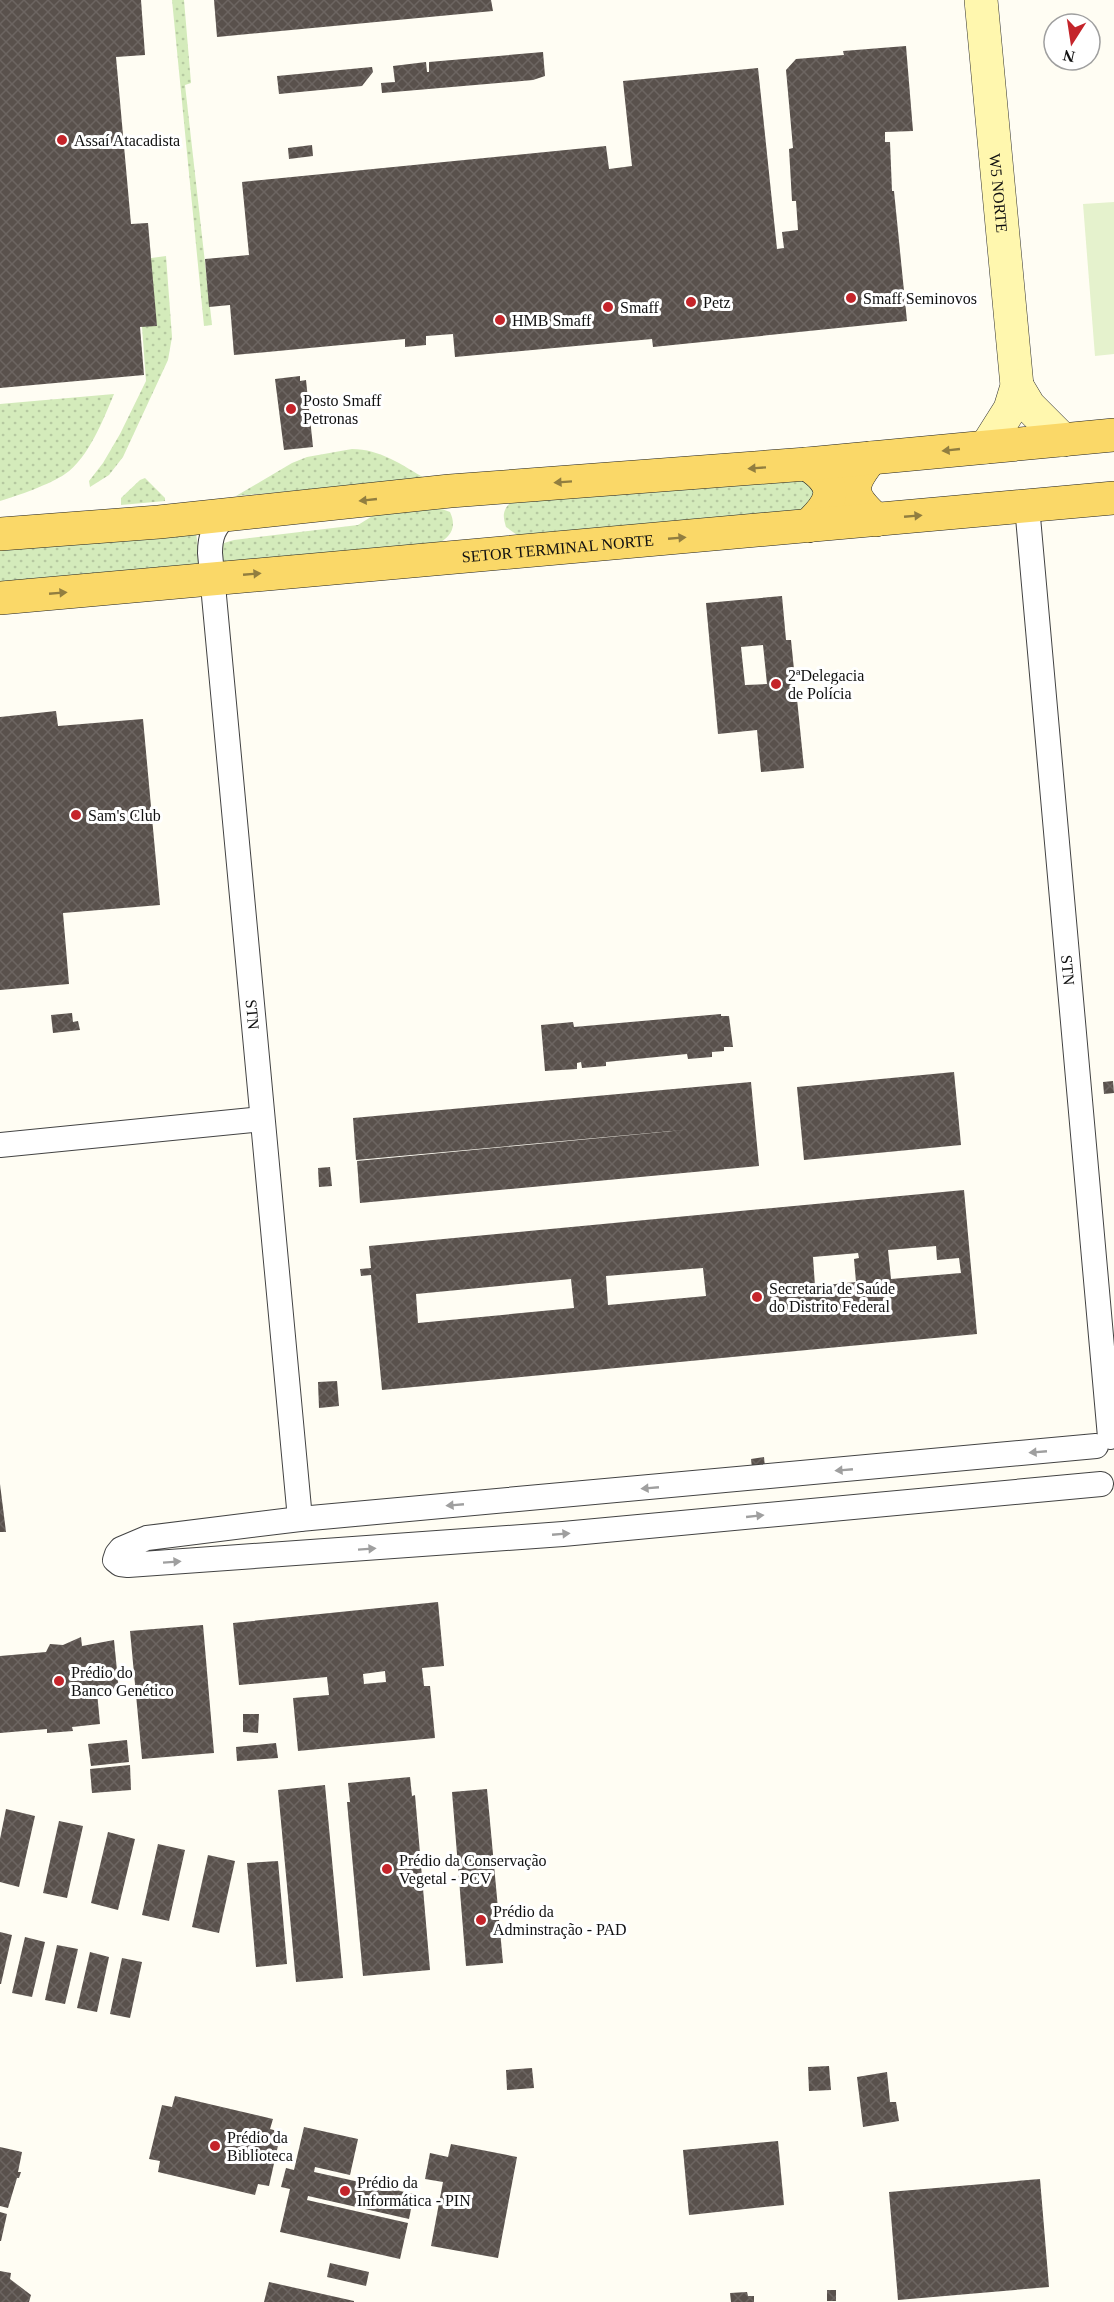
<svg xmlns="http://www.w3.org/2000/svg" width="1114" height="2302" font-family="Georgia,serif">
<style>
.grass{fill:url(#grass-dots)}
.pitch{fill:#e5f2cd}
.building{fill:url(#building-cross-hatch);fill-rule:evenodd}
.lines{fill:none;stroke-linecap:round;stroke-linejoin:round}
.street-casing{stroke:#434343;stroke-width:26}
.secondary-casing{stroke:#323232;stroke-width:34}
.primary-casing{stroke:#212121;stroke-width:34}
.street{stroke:#fff;stroke-width:24}
.secondary{stroke:#fff7ae;stroke-width:33}
.primary{stroke:#fad868;stroke-width:33}
.oneway{fill:#917e40}
.oneway2{fill:#9f9f9f}
.poi-dot{fill:#c4242a;stroke:#fff;stroke-width:2}
.labels{text-anchor:middle;dominant-baseline:central;stroke-width:6;stroke-linejoin:round;paint-order:stroke}
.poi-label{font-size:16px;fill:#101010;stroke:#fff;text-anchor:start}
.street-label{font-size:16px;fill:#101010;stroke:#fff}
</style>
<defs>
<pattern id="grass-dots" width="8" height="8" patternUnits="userSpaceOnUse" patternTransform="scale(1.5)"><rect width="8" height="8" fill="#d4ebbb"/><path d="M2 2h.1M6 6h.1" fill="none" stroke="#b5c8a0" stroke-width="1.8" stroke-linecap="round"/></pattern>
<pattern id="building-cross-hatch" width="8" height="8" patternUnits="userSpaceOnUse" patternTransform="scale(1.5)"><rect width="8" height="8" fill="#59514c"/><path d="M0 0l8 8M0 8l8-8" fill="none" stroke="#6c6561"/></pattern>
</defs>
<rect width="100%" height="100%" fill="#fffdf3"/>
<g class="grass">
<path d="M172 0H184L191 83 185 85 212 325 204 326Z"/>
<path d="M166 256 172 337 168 360 123 457 109 475 90 487 89 481 103 463 120 434 146 381 137 260Z"/>
<path d="M114 394C104 418 88 459 65 474 51 484 17 496 0 501V404Z"/>
<path d="M352 449C380 449 402 465 426 479L236 496 292 463 307 457Z"/>
<path d="M806 476 817 496 801 512 520 537 506 527C503 517 502 511 510 503Z"/>
<path d="M145 478 165 498V501L121 505V498L140 480Z"/>
<path d="M439 508 450 512C457 527 451 537 437 544L222 566 220 547 224 543 234 540 358 525 374 515Z"/>
<path d="M196 533 201 567 0 584V550Z"/>
</g>
<path class="pitch" d="M1114 202V354L1095 356 1083 204Z"/>
<g class="building">
<path d="M0 0H141L145 55 116 57 131 224 148 223 157 326 140 327 144 375 0 388Z"/>
<path d="M214 0H491L493 11 217 37Z"/>
<path d="M906 46 913 131 885 132V142H890L892 191H894L907 321 653 347 652 339 455 357 453 334 426 336V345L405 347V339L234 355 230 305 209 307 205 259 249 255 242 182 606 146 609 169 632 166 623 81 758 68 777 249 784 248 782 232 798 230 796 201H792L789 149 793 148 786 70 796 59 844 55 843 51Z"/>
<path d="M543 52 545 76 533 80 382 93 381 83 395 82 393 66 426 62 427 72H429V62Z"/>
<path d="M372 67 373 72 362 86 279 94 277 76Z"/>
<path d="M312 145 313 156 289 159 288 148Z"/>
<path d="M300 376V381L306 380 313 447 284 450 275 379Z"/>
<path d="M782 596 786 640H791L804 768 761 772 757 730 718 734 706 603ZM763 645 767 684 745 685 741 647Z"/>
<path d="M56 711 58 726 143 719 160 905 63 913 69 984 0 990V717Z"/>
<path d="M72 1013 73 1022 78 1021 80 1030 53 1033 51 1015Z"/>
<path d="M721 1014V1016H729L733 1047H724V1051L712 1052V1057L688 1059 687 1054 606 1062V1066L582 1068 581 1062 577 1063V1069L545 1071 541 1025 573 1022 574 1027Z"/>
<path d="M954 1072 961 1145 804 1160 797 1087Z"/>
<path d="M1113 1081 1114 1093 1104 1094 1103 1082Z"/>
<path d="M751 1082 759 1166 360 1203 357 1161 694 1129 356 1160 353 1118Z"/>
<path d="M330 1167 332 1186 319 1187 318 1168Z"/>
<path d="M964 1190 977 1334 382 1390 371 1275 361 1276 360 1269 371 1268 369 1246ZM936 1246 937 1260 959 1258 961 1273 891 1279 888 1250ZM858 1253 859 1258 854 1259 856 1282 815 1286 813 1257ZM703 1268 706 1296 608 1305 606 1276ZM571 1279 574 1308 418 1323 416 1294Z"/>
<path d="M337 1381 339 1406 319 1408 318 1382Z"/>
<path d="M764 1457 765 1467 752 1468 751 1459Z"/>
<path d="M0 1484 6 1532H0Z"/>
<path d="M438 1602 444 1666 422 1668 424 1686H430L435 1738 298 1751 293 1698 329 1695 327 1677 239 1685 233 1623ZM385 1671 386 1682 364 1684 363 1674Z"/>
<path d="M203 1625 214 1753 142 1759 130 1631Z"/>
<path d="M81 1637 82 1646 114 1640 119 1691 97 1692 100 1724 72 1727 73 1731 47 1733V1729L0 1733V1656L46 1652 50 1644 63 1645Z"/>
<path d="M243 1714H259L258 1733 243 1732Z"/>
<path d="M127 1740 129 1762 91 1766 88 1744Z"/>
<path d="M276 1743 278 1758 237 1761 236 1747Z"/>
<path d="M130 1765 131 1790 92 1793 90 1769Z"/>
<path d="M410 1777 412 1796 415 1795 430 1970 363 1976 347 1802H350L348 1783Z"/>
<path d="M325 1785 343 1978 296 1982 278 1790Z"/>
<path d="M487 1789 503 1963 466 1966 452 1792Z"/>
<path d="M6 1809 35 1816 19 1887 0 1882V1839Z"/>
<path d="M59 1821 83 1826 67 1898 43 1893Z"/>
<path d="M108 1832 135 1839 118 1910 91 1903Z"/>
<path d="M158 1844 185 1850 169 1921 142 1915Z"/>
<path d="M208 1855 235 1861 219 1933 192 1927Z"/>
<path d="M278 1861 287 1964 256 1967 247 1863Z"/>
<path d="M0 1932 12 1935 1 1984H0Z"/>
<path d="M25 1937 45 1942 32 1997 12 1993Z"/>
<path d="M57 1945 78 1949 65 2004 45 2000Z"/>
<path d="M90 1952 109 1957 97 2012 77 2008Z"/>
<path d="M122 1958 142 1962 130 2018 110 2014Z"/>
<path d="M829 2066 831 2090 809 2091 808 2067Z"/>
<path d="M532 2068 534 2088 507 2090 506 2070Z"/>
<path d="M887 2072 890 2102H896L899 2121 863 2127 857 2077Z"/>
<path d="M175 2096 273 2119 270 2129 281 2132 269 2186 258 2184 255 2195 158 2172 160 2161 149 2159 162 2105 172 2107Z"/>
<path d="M304 2127 358 2139 350 2175 315 2167 314 2172 414 2194 409 2219 308 2196 307 2200 408 2223 400 2259 280 2232 290 2189 281 2187 286 2168 294 2170Z"/>
<path d="M778 2141 784 2205 689 2215 683 2150Z"/>
<path d="M451 2144 517 2157 498 2258 431 2246 443 2182 425 2179 430 2153 448 2157Z"/>
<path d="M0 2147 22 2152 18 2172H21L19 2178H17L8 2208 0 2206Z"/>
<path d="M1040 2179 1049 2287 898 2300 889 2192Z"/>
<path d="M0 2212 7 2214 1 2241H0Z"/>
<path d="M330 2263 369 2272 366 2286 327 2277Z"/>
<path d="M0 2271 11 2273 10 2279 31 2295 29 2302H0Z"/>
<path d="M269 2282 354 2301V2302H264Z"/>
<rect x="827" y="2290" width="9" height="11"/>
<path d="M747 2292 748 2296H754V2302H731L730 2293Z"/>
</g>
<g class="lines">
<g class="street-casing">
<g id="street">
<path id="s1" d="M1027 506 1110 1437"/>
<path id="s2" d="M226 515C214 527 210 536 210 553L300 1519"/>
<path d="M0 1145 262 1119"/>
<path d="M1096 1446 300 1519 147 1538 121 1549 117 1554 115 1560 120 1564 128 1565 563 1534 1101 1484"/>
</g>
</g>
<g class="secondary-casing">
<g id="secondary">
<path id="s3" d="M981 0 1017 386 1010 409 986 447"/>
<path d="M1017 386 1029 406 1063 440"/>
</g>
</g>
<g class="primary-casing">
<g id="primary">
<path d="M871 458C848 487 849 495 876 520"/>
<path d="M807 464C841 486 833 502 808 526"/>
<path d="M0 534 159 522 450 491 807 464 1114 435"/>
<path id="s4" d="M0 598 1114 498"/>
</g>
</g>
<use href="#street" class="street"/>
<use href="#secondary" class="secondary"/>
<use href="#primary" class="primary"/>
</g>
<defs><path id="oneway-solid" d="M-6-.8H1V-3.2L6.5 0L1 3.2V.8H-6Z" transform="scale(1.5)"/></defs>
<g class="oneway">
<use href="#oneway-solid" transform="translate(951 450) rotate(174)"/>
<use href="#oneway-solid" transform="translate(757 468) rotate(176)"/>
<use href="#oneway-solid" transform="translate(563 482) rotate(176)"/>
<use href="#oneway-solid" transform="translate(368 500) rotate(174)"/>
<use href="#oneway-solid" transform="translate(913 516) rotate(-5)"/>
<use href="#oneway-solid" transform="translate(677 538) rotate(-5)"/>
<use href="#oneway-solid" transform="translate(252 574) rotate(-5)"/>
<use href="#oneway-solid" transform="translate(58 593) rotate(-5)"/>
</g>
<g class="oneway2">
<use href="#oneway-solid" transform="translate(1038 1452) rotate(175)"/>
<use href="#oneway-solid" transform="translate(844 1470) rotate(175)"/>
<use href="#oneway-solid" transform="translate(650 1488) rotate(175)"/>
<use href="#oneway-solid" transform="translate(455 1505) rotate(175)"/>
<use href="#oneway-solid" transform="translate(755 1516) rotate(-6)"/>
<use href="#oneway-solid" transform="translate(561 1534) rotate(-5)"/>
<use href="#oneway-solid" transform="translate(367 1549) rotate(-4)"/>
<use href="#oneway-solid" transform="translate(172 1562) rotate(-4)"/>
</g>
<g class="poi-dot">
<circle cx="62" cy="140" r="6"/>
<circle cx="851" cy="298" r="6"/>
<circle cx="691" cy="302" r="6"/>
<circle cx="608" cy="307" r="6"/>
<circle cx="500" cy="320" r="6"/>
<circle cx="291" cy="409" r="6"/>
<circle cx="776" cy="684" r="6"/>
<circle cx="76" cy="815" r="6"/>
<circle cx="757" cy="1297" r="6"/>
<circle cx="59" cy="1681" r="6"/>
<circle cx="387" cy="1869" r="6"/>
<circle cx="481" cy="1920" r="6"/>
<circle cx="215" cy="2146" r="6"/>
<circle cx="345" cy="2191" r="6"/>
</g>
<g class="labels">
<g class="poi-label">
<text x="74" y="140">Assaí Atacadista</text>
<text x="863" y="298">Smaff Seminovos</text>
<text x="703" y="302">Petz</text>
<text x="620" y="307">Smaff</text>
<text x="512" y="320">HMB Smaff</text>
<text x="303" y="400">Posto Smaff<tspan x="303" dy="18">Petronas</tspan></text>
<text x="788" y="675">2ªDelegacia<tspan x="788" dy="18">de Polícia</tspan></text>
<text x="88" y="815">Sam's Club</text>
<text x="769" y="1288">Secretaria de Saúde<tspan x="769" dy="18">do Distrito Federal</tspan></text>
<text x="71" y="1672">Prédio do<tspan x="71" dy="18">Banco Genético</tspan></text>
<text x="399" y="1860">Prédio da Conservação<tspan x="399" dy="18">Vegetal - PCV</tspan></text>
<text x="493" y="1911">Prédio da<tspan x="493" dy="18">Adminstração - PAD</tspan></text>
<text x="227" y="2137">Prédio da<tspan x="227" dy="18">Biblioteca</tspan></text>
<text x="357" y="2182">Prédio da<tspan x="357" dy="18">Informática - PIN</tspan></text>
</g>
<g class="street-label">
<text stroke="none"><textPath href="#s3" startOffset="194">W5 NORTE</textPath></text>
<text stroke="none"><textPath href="#s4" startOffset="560">SETOR TERMINAL NORTE</textPath></text>
<text stroke="none"><textPath href="#s1" startOffset="466">STN</textPath></text>
<text stroke="none"><textPath href="#s2" startOffset="506">STN</textPath></text>
</g>
</g>
<g transform="translate(1072 42) rotate(192)"><circle r="28" fill="#ffffff" stroke="#9f9f9f" stroke-width="1.5"/>
<path d="M0-4.5L10 22L0 15L-10 22Z" fill="#c4242a"/>
<text y="-9" font-size="16" font-weight="bold" text-anchor="middle" fill="#101010">N</text>
</g>
</svg>
